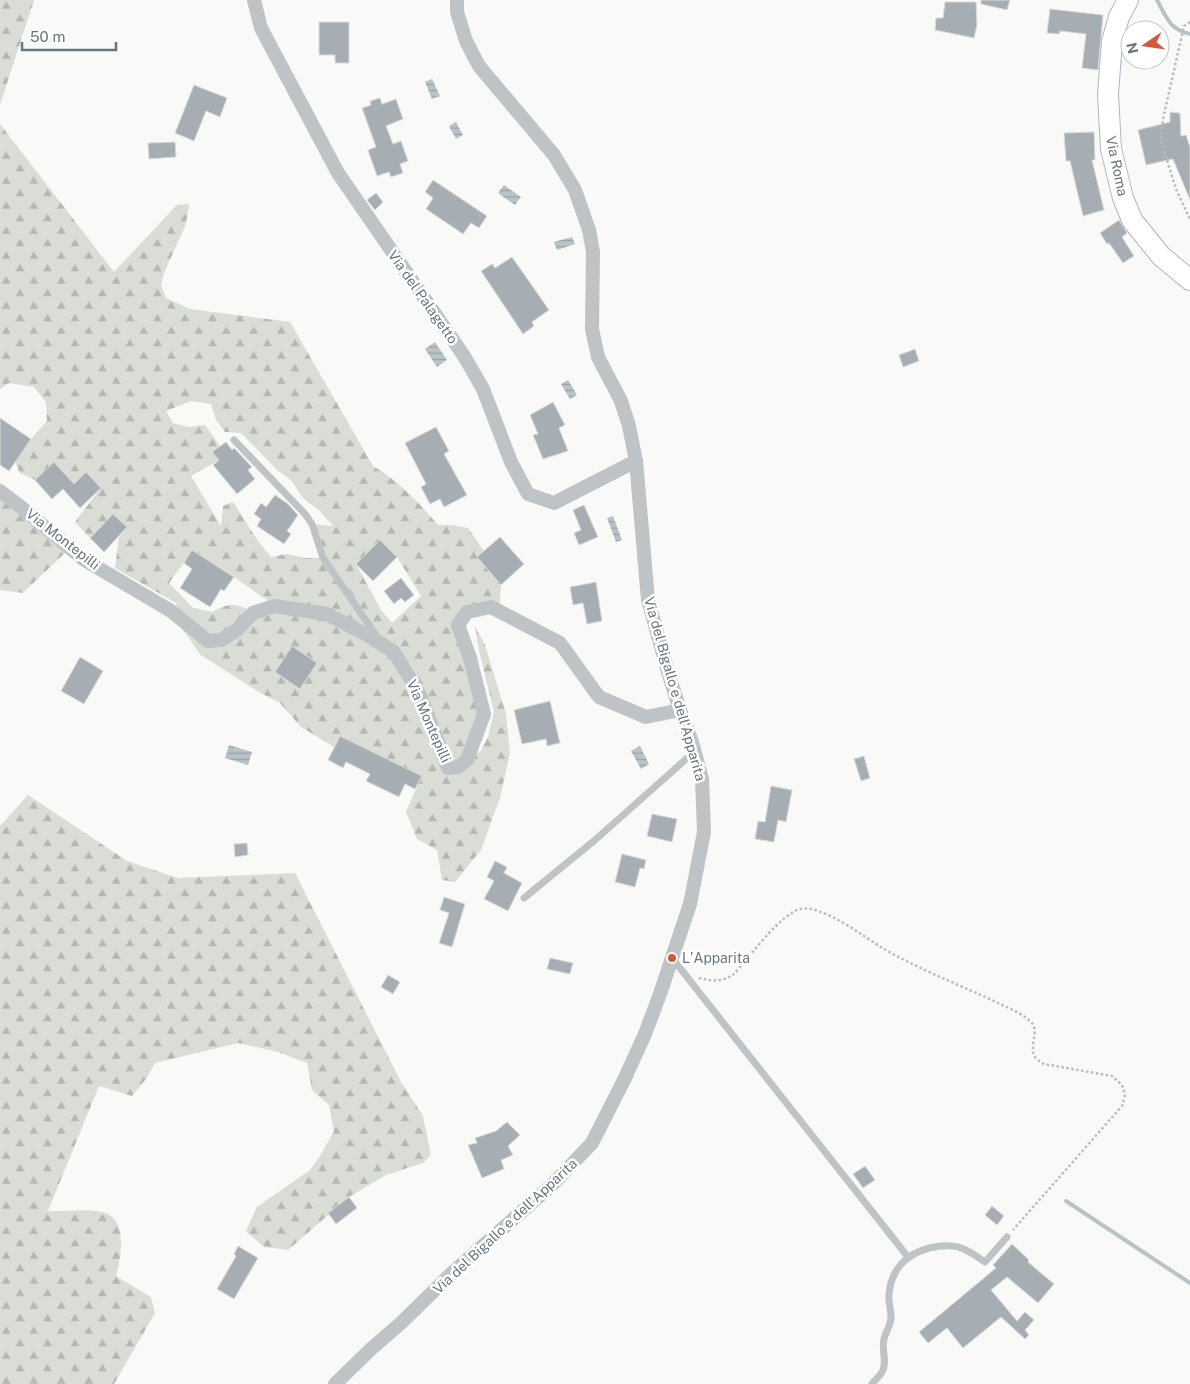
<svg xmlns="http://www.w3.org/2000/svg" width="1190" height="1384" font-family="'Public Sans',sans-serif">
<style>
.forest{fill:url(#forest-firs);fill-rule:evenodd}
.water{fill:url(#water-rules)}
.lines{fill:none;stroke-linecap:round;stroke-linejoin:round}
.stream{stroke:#b7c3c6;stroke-width:4}
.building{fill:#a6aeb3;stroke:#dbdbd9}
.secondary-casing{stroke:#b1b7bb;stroke-width:22}
.path{stroke:#b9bcbe;stroke-width:2.5;stroke-dasharray:2.5 2.5;stroke-linecap:butt}
.lane{stroke:#bec3c6;stroke-width:7}
.street{stroke:#bec3c6;stroke-width:14}
.secondary{stroke:#fff;stroke-width:20}
.poi-dot{fill:#d15a3e;stroke:#fff;stroke-width:2}
.labels{text-anchor:middle;dominant-baseline:central;stroke-width:5;stroke-linejoin:round;paint-order:stroke}
.street-label{font-size:14px;fill:#66757e;stroke:#fff}
.poi-label{font-size:14px;fill:#66757e;stroke:#fff;text-anchor:start}
</style>
<defs>
<pattern id="forest-firs" width="22" height="20" patternUnits="userSpaceOnUse" patternTransform="scale(1.25)"><rect width="22" height="20" fill="#d9ddd6"/><path d="M5 1l3.5 6h-7zM16 11l3.5 6h-7z" fill="#b4b8b3"/></pattern>
<pattern id="water-rules" width="6" height="5" patternUnits="userSpaceOnUse" patternTransform="scale(1.25)"><rect width="6" height="5" fill="#b7c3c6"/><path d="M0 2.5h6" fill="none" stroke="#99a3a6"/></pattern>
</defs>
<rect width="100%" height="100%" fill="#f9f9f7"/>
<g class="forest">
<path d="M0 0H34L0 105Z"/>
<path d="M0 124 114 272 177 205 189 204 186 224 164 273 161 285 166 298 190 309 290 322 373 466C400 482 418 502 438 525H452L468 528 484 551 477 557 501 585 499 611 491 607 458 625 484 714 467 759 480 752 488 737 494 712 479 651 475 626 485 645 506 714 510 753 500 798 481 850 455 882 442 880 437 850 417 839 406 812 421 777 340 736 334 747 301 727 280 703 257 691 201 655 180 626 176 603 115 568 119 537 127 527 113 514 90 538 75 522 101 488 86 472 74 484 54 462 35 480 20 473 15 462 31 439 47 421 46 402 34 387 9 383 0 389ZM191 401 211 404 216 420 225 432 241 433 277 470 291 480 303 498 319 510 333 526 312 524 322 558H306L287 554 271 557 258 541 233 502 223 506 221 526 191 476 219 460 212 452 220 446 205 425 189 427 173 423 166 411ZM380 540 397 557 421 596 392 623 381 610 356 564ZM193 550 234 577 274 605 254 613C235 603 231 602 212 612L193 608 169 583Z"/>
<path d="M0 491 70 548 23 593 0 590Z"/>
<path d="M28 795 127 861 178 878 295 873 401 1082 423 1116 431 1155 423 1163 386 1175 349 1197 288 1250 264 1247 246 1231 257 1207 310 1170 320 1156 334 1131 329 1105 312 1090 307 1063 278 1052 238 1043 155 1063 146 1079 132 1096 99 1086 48 1211C63 1212 89 1208 102 1212 129 1218 121 1257 116 1276L151 1297 155 1313 114 1384H0V826Z"/>
</g>
<g class="water">
<path d="M432 79 440 96 432 99 425 82Z"/>
<path d="M456 122 463 135 456 139 449 126Z"/>
<path d="M504 185 521 197 515 205 498 193Z"/>
<path d="M572 237 575 244 557 250 554 242Z"/>
<path d="M435 342 447 360 437 367 425 349Z"/>
<path d="M568 380 577 395 570 399 561 384Z"/>
<path d="M613 516 622 540 616 542 607 518Z"/>
<path d="M229 745 252 752 248 765 225 758Z"/>
<path d="M640 746 649 764 641 769 631 751Z"/>
</g>
<g class="lines">
<g class="stream">
<path d="M1157 0C1167 18 1169 29 1190 34"/>
<path d="M1066 1201 1190 1283"/>
</g>
</g>
<g class="building">
<path d="M981 0H1010L1007 10 981 4Z"/>
<path d="M945 2H976L977 25 974 38 935 30 936 18H943Z"/>
<path d="M1050 9 1103 15 1098 70 1082 68 1086 34 1060 31 1059 34 1047 33Z"/>
<path d="M319 22H349V63H335V55H319Z"/>
<path d="M194 85 227 98 220 117 206 111 194 141 175 133Z"/>
<path d="M380 98 382 104 396 99 403 119 386 126 393 144 401 141 408 161 400 164 403 173 391 177 389 172 377 176 368 150 376 147 362 108 371 105 370 101Z"/>
<path d="M1170 112 1180 113 1181 136 1186 135 1190 147V200L1173 159 1146 165 1138 130 1170 122Z"/>
<path d="M1094 132 1095 160H1092L1104 210 1083 216 1070 161H1066L1064 133Z"/>
<path d="M175 142 176 157 149 159 148 143Z"/>
<path d="M433 180 487 216 479 228 471 223 463 234 426 209 433 198 425 192Z"/>
<path d="M376 193 383 202 375 210 367 200Z"/>
<path d="M1119 220 1127 233 1122 237 1134 256 1123 263 1109 243 1107 244 1100 233Z"/>
<path d="M512 257 549 310 532 322 534 326 523 334 481 271 492 264 495 268Z"/>
<path d="M915 349 919 361 903 367 899 355Z"/>
<path d="M553 402 565 425 559 428 568 451 543 459 533 435 538 434 530 415Z"/>
<path d="M0 418 31 439 9 471 0 465Z"/>
<path d="M436 427 449 451 444 454 467 495 444 507 440 499 430 504 421 487 426 484 405 443Z"/>
<path d="M226 442 232 450 234 448 252 467 248 470 255 479 237 494 213 465 219 460 212 452Z"/>
<path d="M54 462 74 484 86 472 101 488 80 508 63 489 52 499 35 480Z"/>
<path d="M275 495 288 504 298 515 287 531 291 534 284 544 257 526 261 519 254 514 261 503 266 507Z"/>
<path d="M584 505 598 537 579 545 574 533 581 530 573 510Z"/>
<path d="M113 514 127 527 104 552 90 538Z"/>
<path d="M500 537 524 564 501 585 477 557Z"/>
<path d="M380 540 397 557 373 581 356 564Z"/>
<path d="M192 550 234 577 224 591 221 589 210 607 180 588 192 569 184 563Z"/>
<path d="M401 578 414 595 405 602 401 598 394 604 384 591Z"/>
<path d="M596 582 602 621 587 624 583 603 573 605 570 587Z"/>
<path d="M292 646 317 663 300 689 275 672Z"/>
<path d="M80 657 103 671 84 704 61 691Z"/>
<path d="M550 701 560 743 547 746 546 739 522 744 514 710Z"/>
<path d="M340 736 422 776 415 789 405 784 399 797 366 781 370 774 346 762 343 768 328 760Z"/>
<path d="M864 756 870 778 861 781 854 759Z"/>
<path d="M771 786 792 790 786 822 778 820 774 842 755 839 758 821 765 822Z"/>
<path d="M652 814 677 819 672 842 647 836Z"/>
<path d="M247 843 248 855 235 857 234 844Z"/>
<path d="M622 854 646 860 644 869 640 868 635 887 615 882Z"/>
<path d="M495 861 507 867 504 873 522 883 508 911 484 899 494 881 487 877Z"/>
<path d="M444 897 465 904 452 947 439 943 449 913 440 910Z"/>
<path d="M550 958 573 963 570 974 547 969Z"/>
<path d="M388 975 400 982 393 994 381 987Z"/>
<path d="M507 1122 520 1135 508 1146 513 1155 501 1160 504 1169 482 1178 468 1145 477 1143 475 1138 496 1131Z"/>
<path d="M865 1166 875 1180 863 1188 853 1174Z"/>
<path d="M349 1197 357 1208 336 1224 328 1213Z"/>
<path d="M992 1206 1004 1216 997 1225 985 1215Z"/>
<path d="M1012 1244 1029 1260 1028 1262 1054 1284 1038 1303 1007 1277 991 1290 1017 1321 1025 1312 1034 1320 1025 1330 1029 1335 1025 1339 1001 1317 963 1348 947 1328 928 1343 919 1332 996 1268 993 1265Z"/>
<path d="M238 1246 258 1258 234 1299 217 1289 236 1256 234 1254Z"/>
</g>
<g class="lines">
<g class="secondary-casing">
<path id="secondary" d="M1128 0 1119 17 1112 41 1108 94 1111 149 1123 198 1132 220 1161 256 1190 280"/>
</g>
<g class="path">
<path d="M1190 22 1184 26 1163 119 1161 141 1176 189 1190 219"/>
<path d="M699 979 701 978C713 982 722 981 733 975 748 959 780 914 800 909 822 904 864 937 884 949 919 969 957 984 994 1001 1006 1007 1020 1012 1030 1021 1041 1030 1028 1047 1035 1057 1037 1060 1041 1062 1044 1064L1112 1076 1122 1085 1125 1095 1122 1106 1013 1230"/>
</g>
<g class="lane">
<path d="M234 440 305 514 312 524 323 558 378 638"/>
<path d="M524 898 595 840 694 752"/>
<path d="M672 958 908 1257"/>
<path d="M872 1384C875 1380 880 1376 882 1372 888 1362 881 1350 884 1339 886 1331 891 1325 891 1317 891 1309 888 1301 889 1294 891 1270 906 1254 929 1248 955 1242 964 1247 985 1262L1007 1237"/>
</g>
<g class="street">
<path d="M254 0 261 28 338 173 464 356 483 389 511 462 528 494 554 503 636 461"/>
<path d="M0 491 21 507 83 559 171 611 208 641 221 640 238 629 253 613 274 606 327 614 369 636 394 652 420 695 448 768 458 767 467 760 484 714 470 658 458 625 467 612 491 607 560 643 599 697 646 717 680 710"/>
<path d="M335 1384 371 1349 401 1323 452 1273 551 1186 592 1143 624 1080 645 1034 660 994 690 904 704 832 702 779 692 742 680 710 668 672 648 600 636 461 629 426 621 401 598 357 592 329 593 252 589 230 575 190 554 155 479 66 466 41 457 12V0"/>
</g>
<use href="#secondary" class="secondary"/>
</g>
<circle class="poi-dot" cx="672" cy="958" r="5"/>
<g class="labels">
<g class="street-label">
<text transform="translate(1117 166) rotate(78)">Via Roma</text>
<text transform="translate(423 297) rotate(55)">Via del Palagetto</text>
<text transform="translate(63 539) rotate(38)">Via Montepilli</text>
<text transform="translate(675 689) rotate(74)">Via del Bigallo e dell'Apparita</text>
<text transform="translate(429 721) rotate(66)">Via Montepilli</text>
<text transform="translate(505 1226) rotate(-43)">Via del Bigallo e dell'Apparita</text>
</g>
<g class="poi-label">
<text x="682" y="958">L'Apparita</text>
</g>
</g>
<g transform="translate(1145 45) rotate(257)"><circle r="24" fill="#ffffff" stroke="#c2c8cb"/>
<path d="M0-4L9 19L0 12L-9 19Z" fill="#d15a3e"/>
<text y="-8" font-size="14" font-weight="bold" text-anchor="middle" fill="#66757e">N</text>
</g>
<path d="M22 42v8h94v-8" fill="none" stroke="#66757e" stroke-width="2.5"/>
<text x="30" y="42" font-size="15" fill="#66757e" stroke="#ffffff" stroke-width="4" paint-order="stroke">50 m</text>
</svg>
